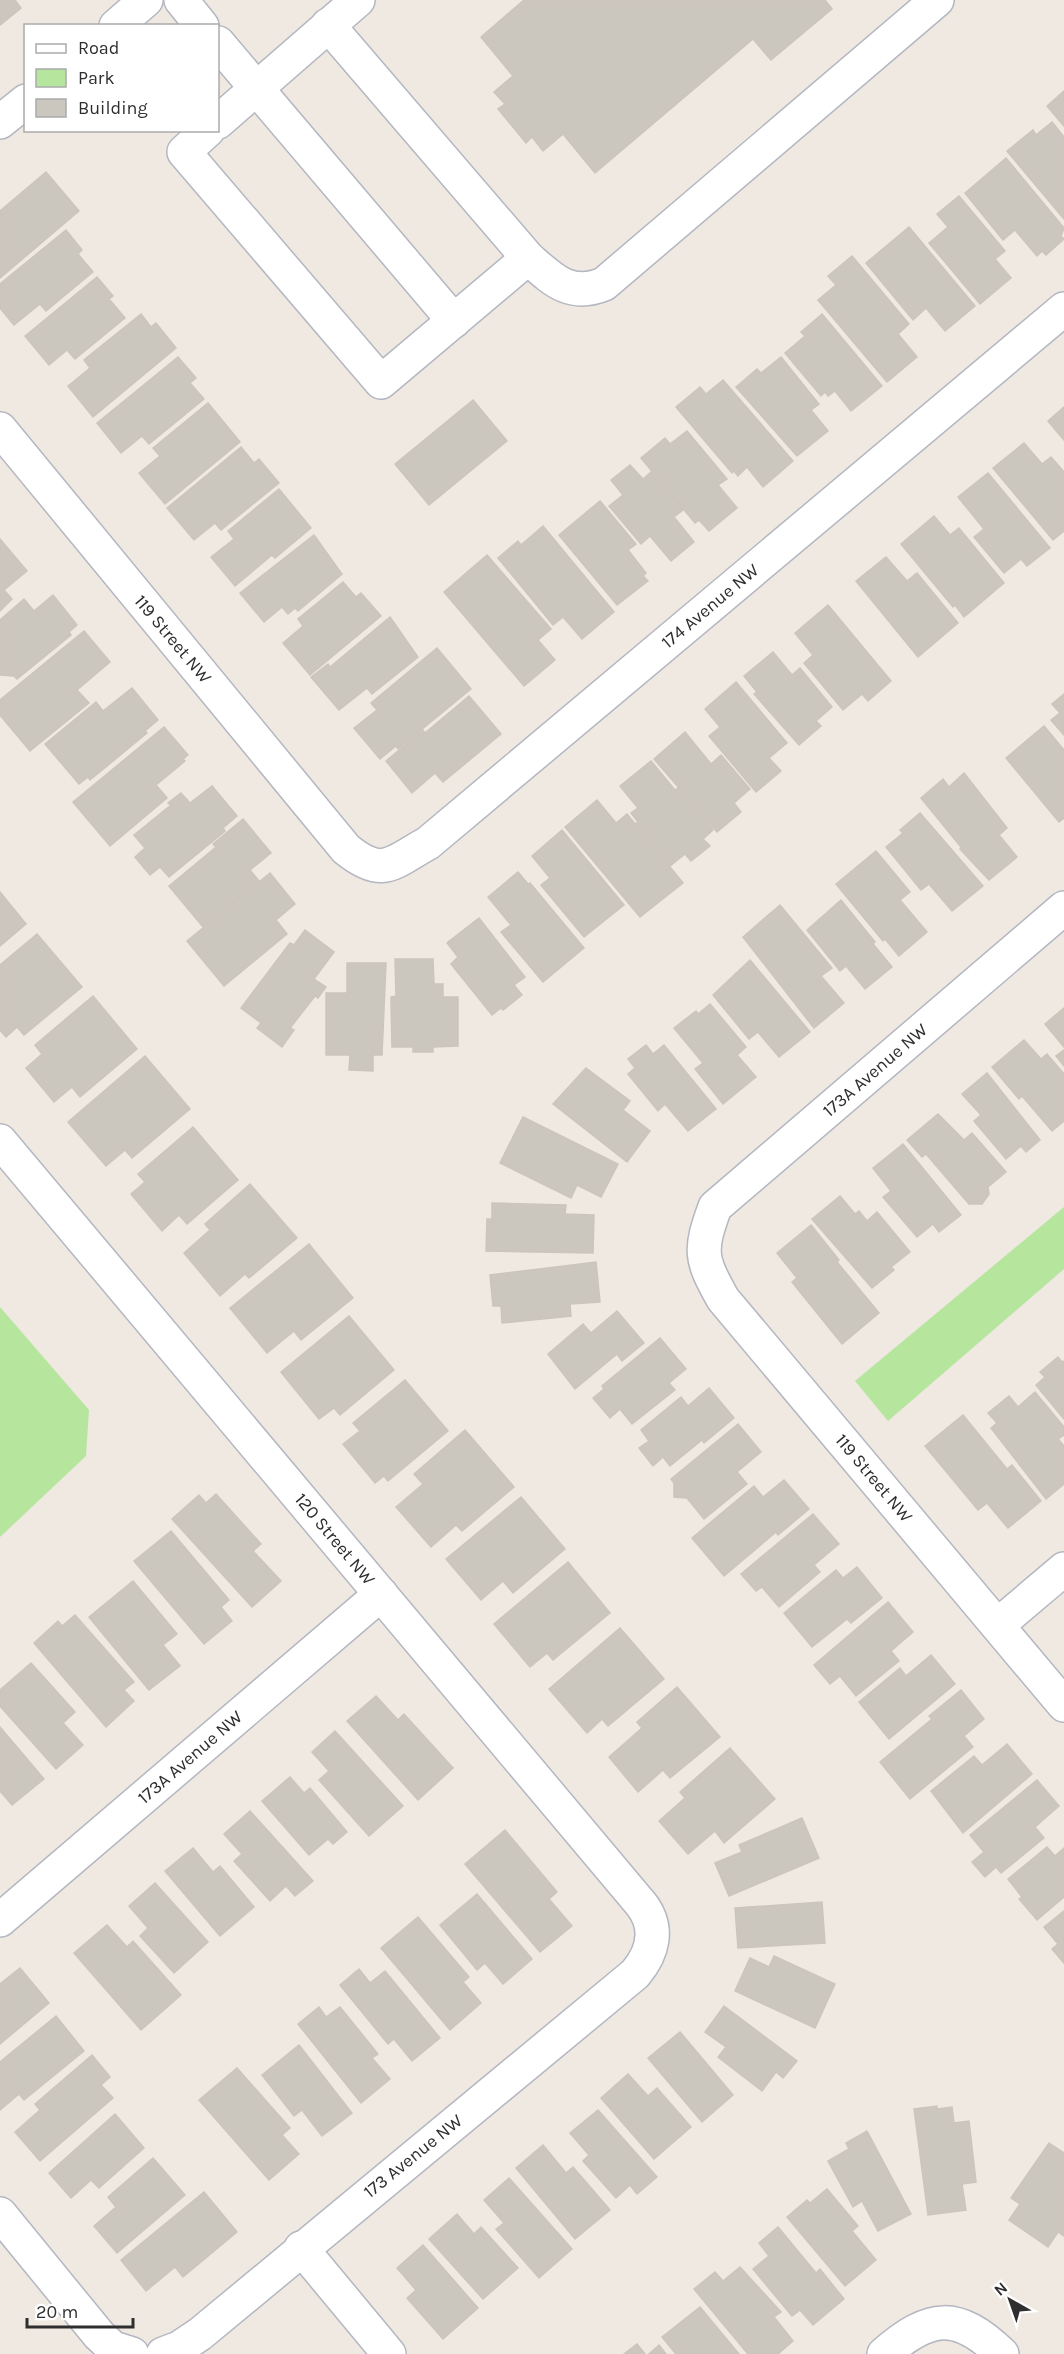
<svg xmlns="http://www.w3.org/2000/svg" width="1064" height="2354" font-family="Karla,sans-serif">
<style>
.green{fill:#b6e59e}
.building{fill:#cbc7bf;stroke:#cbc5ba;stroke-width:1.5}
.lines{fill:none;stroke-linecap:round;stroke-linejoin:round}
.minor-casing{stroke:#b4b7c1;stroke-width:36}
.minor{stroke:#fff;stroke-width:33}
.labels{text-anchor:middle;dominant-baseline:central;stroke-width:4.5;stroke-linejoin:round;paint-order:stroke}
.street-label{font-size:18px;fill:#2e2e2e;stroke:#fff}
</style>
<rect width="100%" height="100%" fill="#efe9e1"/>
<g class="green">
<path d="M1064 1207V1269L888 1421 855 1381Z"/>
<path d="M0 1307 89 1410 86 1456 0 1537Z"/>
</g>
<g class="building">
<path d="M0 0H15L21 8 0 25Z"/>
<path d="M524 0H825L832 9 771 60 753 39 595 173 563 134 543 151 532 137 526 143 498 109 505 104 494 92 513 76 481 37Z"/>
<path d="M1064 91V126L1047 106Z"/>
<path d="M1052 122 1064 137V219L1007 151 1033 130 1036 135Z"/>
<path d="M1006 158 1064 228 1061 236 1064 239 1046 255 1042 251 1037 256 1015 230 1003 240 965 193Z"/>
<path d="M46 172 79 211 0 278V211Z"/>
<path d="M959 196 1005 251 995 259 1011 278 980 304 929 243 948 227 937 214Z"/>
<path d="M909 227 975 306 945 331 926 308 913 320 866 263Z"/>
<path d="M66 230 82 250 78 254 93 272 46 311 40 304 14 325 0 308V284Z"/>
<path d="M852 256 909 324 898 334 917 357 887 382 818 300 836 285 828 276Z"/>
<path d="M97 277 113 296 109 299 125 318 75 359 67 350 49 365 25 336Z"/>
<path d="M141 314 151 327 156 323 176 348 93 417 68 386 90 368 84 360Z"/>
<path d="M822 314 882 386 851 411 835 391 828 396 825 392 821 396 785 353 805 336 801 332Z"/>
<path d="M178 357 196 378 190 383 204 399 149 444 142 436 121 453 97 423Z"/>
<path d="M781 357 819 404 811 410 828 431 797 456 736 387 757 369 761 373Z"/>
<path d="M723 380 793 461 763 487 747 467 738 476 734 471 732 473 676 407 700 387 706 394Z"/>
<path d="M473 400 507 441 429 505 395 464Z"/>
<path d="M208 403 240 442 165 504 139 473 160 456 153 448Z"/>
<path d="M1064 407V440L1048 421Z"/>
<path d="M687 431 727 479 718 485 737 508 709 531 699 520 695 523 641 458 665 438 670 444Z"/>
<path d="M1024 443 1042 464 1051 457 1064 472V531L1053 540 993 468Z"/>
<path d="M241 447 254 463 259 459 279 483 221 530 215 523 194 540 167 508Z"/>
<path d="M630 465 643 479 651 472 683 510 674 517 694 542 671 561 650 536 641 544 609 506 623 495 611 480Z"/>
<path d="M988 473 1050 548 1027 566 1021 559 1004 573 974 537 984 529 958 497Z"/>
<path d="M279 489 311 528 275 558 272 555 235 586 211 557 234 539 228 531Z"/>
<path d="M600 501 636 544 628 550 646 573 643 576 648 581 617 605 559 535Z"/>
<path d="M934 516 950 535 959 528 1004 583 964 617 955 605 953 607 901 544Z"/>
<path d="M543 526 614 612 582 639 563 617 553 625 498 558 518 541 521 545Z"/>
<path d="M314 535 342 574 298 611 295 608 288 614 282 607 264 622 240 593Z"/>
<path d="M0 539 27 571 4 590 12 599 0 611Z"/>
<path d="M487 555 551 629 538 640 555 660 524 686 444 592Z"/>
<path d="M886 557 907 581 917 573 958 623 918 657 856 581Z"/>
<path d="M343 582 356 597 361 593 381 616 310 675 283 643 303 626 298 619Z"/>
<path d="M53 595 77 625 69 632 71 635 17 679 14 676 0 675V620L24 599 34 611Z"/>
<path d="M828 605 891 681 868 701 862 694 843 710 804 663 813 655 795 633Z"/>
<path d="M390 617 418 657 372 694 367 688 339 710 311 677 328 664 330 667Z"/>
<path d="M84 631 110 662 77 690 89 703 30 751 0 715V700Z"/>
<path d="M437 648 471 689 398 749 396 746 380 759 354 728 377 710 371 703Z"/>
<path d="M773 652 792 675 800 668 832 707 816 721 821 726 799 745 754 694 757 692 744 676Z"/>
<path d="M736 682 787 743 769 758 781 771 756 792 709 736 720 727 705 709Z"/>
<path d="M132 688 158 720 145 731 147 733 90 780 88 777 79 784 45 744 96 702 103 711Z"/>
<path d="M1064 694V735L1051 720 1060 713 1052 704Z"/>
<path d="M469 696 501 734 443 782 435 773 412 793 386 761 423 730 425 733Z"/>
<path d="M1044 726 1064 750V818L1059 822 1006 758Z"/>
<path d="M164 727 188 755 183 759 185 761 156 785 167 798 110 846 73 802Z"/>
<path d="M685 732 711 764 721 755 750 789 734 803 741 812 717 832 654 759Z"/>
<path d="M651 761 675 790 678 788 713 830 703 839 710 846 691 861 685 854 670 866 635 824 638 822 631 813 638 808 620 786Z"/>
<path d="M964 773 1007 828 999 835 1017 857 989 880 960 849 961 847 921 798 943 779 949 787Z"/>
<path d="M212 786 237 816 223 828 225 831 169 877 160 867 150 875 135 857 145 848 134 835 171 805 168 803 181 793 190 803Z"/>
<path d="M597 800 616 823 627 814 683 883 640 917 565 827Z"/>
<path d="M920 813 983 886 952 911 929 884 921 890 886 847 903 833 900 830Z"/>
<path d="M243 819 271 853 250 870 259 881 203 927 169 886 216 847 213 844Z"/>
<path d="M562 830 624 905 584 937 541 885 550 878 532 856Z"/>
<path d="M876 851 910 892 900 900 927 932 899 956 885 939 883 941 836 884Z"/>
<path d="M518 872 528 884 530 883 584 948 543 982 501 932 511 925 488 897Z"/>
<path d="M270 873 295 904 276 920 287 934 224 986 187 941Z"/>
<path d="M0 892 26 924 0 946Z"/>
<path d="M841 900 875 942 873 944 892 967 865 989 846 966 840 971 807 930Z"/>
<path d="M780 905 832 968 821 976 844 1003 814 1028 743 937Z"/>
<path d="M479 918 525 977 514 985 522 995 503 1010 501 1008 492 1015 451 964 458 957 447 943Z"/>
<path d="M305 930 334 952 314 979 326 987 318 998 315 996 290 1028 294 1030 282 1047 257 1028 261 1023 241 1008 290 943 294 945Z"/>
<path d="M37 934 82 987 24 1035 17 1027 6 1037 0 1030V965Z"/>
<path d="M395 959H433L434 984H443V997H458V1046L433 1047V1052H413V1047H392L391 997 396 996Z"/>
<path d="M750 960 810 1032 779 1057 758 1032 749 1039 713 995Z"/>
<path d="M347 963H386L382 1055H373V1071L349 1070 350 1055H326V993H347Z"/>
<path d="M93 996 137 1049 80 1097 72 1087 54 1102 26 1068 42 1054 35 1045Z"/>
<path d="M710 1004 746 1047 737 1055 756 1077 723 1104 695 1069 703 1063 674 1028 696 1011 698 1014Z"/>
<path d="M1064 1008V1047L1045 1024Z"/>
<path d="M1024 1040 1041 1059 1047 1054 1064 1074V1121L1052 1131 1022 1096 1019 1099 992 1067Z"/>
<path d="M646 1045 653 1054 664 1045 716 1109 688 1131 665 1104 658 1111 628 1074 635 1068 628 1059Z"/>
<path d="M1064 1050V1066L1056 1056Z"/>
<path d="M145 1056 190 1109 132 1158 125 1150 106 1166 68 1122Z"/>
<path d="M586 1068 630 1101 623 1110 650 1131 627 1162 553 1104Z"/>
<path d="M987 1073 1040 1140 1026 1152 1021 1146 1006 1159 974 1121 981 1115 962 1094Z"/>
<path d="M938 1114 964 1140 972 1133 1006 1172 988 1187 989 1194 982 1204H969L926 1154 922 1157 907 1140Z"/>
<path d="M523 1117 618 1164 601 1197 577 1185 571 1198 500 1163Z"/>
<path d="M193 1127 238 1180 187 1224 179 1215 162 1231 131 1194 145 1182 138 1174Z"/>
<path d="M903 1144 961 1215 939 1232 933 1224 917 1237 883 1197 891 1191 873 1168Z"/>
<path d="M250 1184 297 1238 249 1278 245 1274 220 1296 184 1253 210 1230 205 1224Z"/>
<path d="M840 1196 855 1214 859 1211 867 1221 877 1212 910 1252 891 1267 894 1270 872 1288 812 1219Z"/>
<path d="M492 1203 566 1205 565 1214 594 1215 593 1253 486 1251 487 1219H492Z"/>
<path d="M811 1225 839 1260 837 1262 879 1313 842 1344 792 1282 797 1278 777 1253Z"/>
<path d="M309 1244 353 1298 301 1340 294 1331 267 1353 230 1308Z"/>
<path d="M596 1262 600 1302 570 1304 571 1316 502 1323 501 1306H493L490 1275Z"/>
<path d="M617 1311 644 1343 622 1361 617 1354 575 1389 548 1354 583 1324 591 1333Z"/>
<path d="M349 1316 394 1370 340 1415 334 1408 319 1419 281 1372Z"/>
<path d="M660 1338 686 1369 669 1383 675 1390 632 1424 620 1409 610 1418 593 1398 604 1389 602 1386Z"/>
<path d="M1058 1357 1062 1362 1064 1361V1419L1036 1385 1045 1377 1040 1372Z"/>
<path d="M405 1380 448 1431 388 1481 384 1476 375 1483 343 1444 360 1431 353 1423Z"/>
<path d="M709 1388 734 1418 704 1443 702 1440 670 1466 663 1457 653 1466 639 1448 649 1441 641 1430 681 1397 688 1406Z"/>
<path d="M1035 1392 1064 1427V1435L1058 1439 1064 1446V1484L1046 1499 991 1428 997 1423 988 1413 1009 1396 1018 1407Z"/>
<path d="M963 1415 1007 1469 1012 1465 1041 1501 1008 1528 987 1503 978 1510 925 1446Z"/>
<path d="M738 1424 761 1452 737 1472 747 1484 704 1519 687 1498 674 1497V1483L671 1479Z"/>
<path d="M465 1430 514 1487 462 1531 456 1525 431 1547 396 1507 423 1484 414 1474Z"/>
<path d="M784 1480 809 1509 778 1535 776 1532 724 1576 692 1538 754 1486 763 1497Z"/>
<path d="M216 1494 261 1544 253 1551 281 1581 252 1607 172 1519 199 1495 206 1503Z"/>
<path d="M521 1497 565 1549 513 1593 503 1581 481 1600 446 1559Z"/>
<path d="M813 1514 839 1544 814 1565 820 1572 779 1607 762 1587 756 1591 741 1574Z"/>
<path d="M171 1531 229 1600 221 1607 232 1621 204 1644 134 1561Z"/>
<path d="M568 1562 610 1613 553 1660 547 1653 530 1667 494 1624Z"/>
<path d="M857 1567 882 1598 851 1623 847 1619 812 1647 784 1613 836 1570 843 1578Z"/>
<path d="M133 1581 177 1634 163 1645 180 1666 149 1690 89 1617Z"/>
<path d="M888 1602 913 1632 891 1651 899 1661 856 1696 840 1676 830 1684 814 1665Z"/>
<path d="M75 1615 134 1682 124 1690 134 1701 106 1727 34 1643 58 1621 62 1626Z"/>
<path d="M620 1628 664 1679 608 1726 602 1719 587 1733 549 1689Z"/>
<path d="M931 1655 955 1684 889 1739 859 1702 900 1668 906 1676Z"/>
<path d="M31 1663 75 1712 63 1723 83 1745 56 1769 0 1706V1690Z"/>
<path d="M677 1687 720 1737 670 1778 663 1770 638 1792 609 1757 642 1728 637 1722Z"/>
<path d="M961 1690 984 1719 964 1736 973 1747 910 1799 880 1762 932 1719 929 1716Z"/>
<path d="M376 1696 398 1720 404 1714 453 1768 418 1800 347 1721Z"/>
<path d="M0 1727 44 1779 12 1805 0 1791Z"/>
<path d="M335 1731 403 1806 369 1836 319 1780 329 1771 312 1752Z"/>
<path d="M1007 1744 1032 1774 963 1833 931 1791 974 1756 982 1765Z"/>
<path d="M730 1748 775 1799 724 1843 715 1831 688 1854 659 1821 685 1798 680 1792Z"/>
<path d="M290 1777 304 1793 310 1788 347 1832 333 1844 328 1839 309 1855 262 1801Z"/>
<path d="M1037 1780 1059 1806 1035 1827 1044 1838 1001 1873 996 1867 985 1877 972 1862 984 1852 970 1835Z"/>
<path d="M250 1811 313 1881 295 1896 286 1886 270 1901 234 1861 242 1854 224 1834Z"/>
<path d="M802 1818 819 1858 729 1896 715 1863 742 1852 739 1845Z"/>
<path d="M505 1830 557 1892 549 1899 572 1926 540 1952 465 1864Z"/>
<path d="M1047 1847 1055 1856 1064 1848V1897L1037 1920 1019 1899 1022 1897 1008 1879Z"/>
<path d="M193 1848 213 1872 220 1866 254 1907 220 1936 165 1871Z"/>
<path d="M155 1883 208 1942 174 1973 140 1936 148 1928 129 1906Z"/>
<path d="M477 1894 532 1959 503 1984 485 1963 477 1970 440 1925Z"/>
<path d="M822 1902 825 1943 738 1948 735 1908Z"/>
<path d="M1064 1911V1963L1052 1949 1058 1944 1044 1927Z"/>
<path d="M418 1917 469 1977 463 1982 481 2003 450 2030 381 1948Z"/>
<path d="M107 1925 127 1947 133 1941 181 1995 141 2030 74 1953Z"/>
<path d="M774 1956 835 1984 815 2028 735 1991 750 1958 769 1967Z"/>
<path d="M20 1968 49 2003 0 2044V1984Z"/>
<path d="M359 1969 370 1983 385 1971 440 2038 412 2061 394 2039 388 2044 340 1985Z"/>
<path d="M724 2006 797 2061 783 2078 776 2072 762 2091 718 2057 726 2047 705 2032Z"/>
<path d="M319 2007 326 2017 340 2007 378 2054 372 2058 390 2079 361 2103 298 2024Z"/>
<path d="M56 2016 84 2051 24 2100 19 2094 0 2110V2062Z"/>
<path d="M680 2032 733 2095 702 2122 648 2058Z"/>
<path d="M299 2045 352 2113 322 2136 302 2110 294 2116 262 2075Z"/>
<path d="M92 2055 110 2077 101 2085 113 2098 40 2161 15 2132 40 2110 35 2104Z"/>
<path d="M237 2068 290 2128 282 2135 299 2154 269 2180 199 2100Z"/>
<path d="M628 2074 648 2096 657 2088 691 2127 654 2159 601 2098Z"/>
<path d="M937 2106V2109L952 2107 954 2123 969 2121 976 2182 962 2184 966 2210 928 2215 914 2109Z"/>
<path d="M598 2110 657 2177 637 2194 630 2185 616 2198 583 2161 589 2155 570 2133Z"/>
<path d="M115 2114 144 2148 99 2188 91 2180 71 2198 49 2173Z"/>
<path d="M867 2131 911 2214 878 2231 862 2201 853 2207 828 2161 849 2149 846 2143Z"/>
<path d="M1049 2143 1064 2153V2236L1058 2232 1048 2247 1009 2220 1020 2204 1011 2198Z"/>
<path d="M543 2145 566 2173 573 2167 610 2210 575 2239 516 2168Z"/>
<path d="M153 2158 185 2195 117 2253 94 2226 116 2207 108 2197Z"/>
<path d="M509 2178 572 2249 539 2278 496 2229 504 2223 484 2200Z"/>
<path d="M827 2189 858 2226 852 2231 876 2260 845 2286 787 2217 807 2200 810 2203Z"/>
<path d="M204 2192 237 2232 183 2277 175 2267 146 2291 121 2260Z"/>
<path d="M457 2214 474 2234 481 2227 518 2268 483 2299 429 2239Z"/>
<path d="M778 2227 816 2273 820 2269 844 2299 813 2325 800 2310 792 2316 753 2269 769 2256 759 2243Z"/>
<path d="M423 2245 478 2308 443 2339 407 2298 416 2290 397 2268Z"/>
<path d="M740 2267 781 2312 774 2317 793 2341 778 2354H748L694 2289 715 2272 723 2281Z"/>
<path d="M700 2307 739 2354H676L662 2337Z"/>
<path d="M637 2344 645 2354H624Z"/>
<path d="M659 2345 666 2354H649Z"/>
</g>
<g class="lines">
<g class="minor-casing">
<g id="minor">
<path d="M181 0 202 26"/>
<path d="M328 25 528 258C553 280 570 298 604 284L937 0"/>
<path d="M116 26 146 0"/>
<path d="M218 43 454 321"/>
<path d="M0 122 26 101"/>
<path d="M218 122 358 0"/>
<path d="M208 130 184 152 381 382 528 258"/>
<path d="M0 429 346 849C383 879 392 863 428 843L1064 309"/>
<path d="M1064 908 715 1207C699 1251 700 1258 723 1299L1064 1705"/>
<path d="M0 1141 641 1904C660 1928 653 1953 635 1974L200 2334 179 2348 163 2354"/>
<path d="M998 1625 1064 1569"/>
<path d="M0 1920 381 1594"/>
<path d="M0 2214 99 2335 113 2348 132 2354"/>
<path d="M301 2248 389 2354"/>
<path d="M884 2354C930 2314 957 2311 1002 2354"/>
</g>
</g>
<use href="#minor" class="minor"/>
</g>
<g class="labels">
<g class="street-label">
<text transform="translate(710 606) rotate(-40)">174 Avenue NW</text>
<text transform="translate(173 639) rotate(50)">119 Street NW</text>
<text transform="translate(875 1070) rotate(-41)">173A Avenue NW</text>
<text transform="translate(874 1478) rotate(50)">119 Street NW</text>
<text transform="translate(335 1539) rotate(50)">120 Street NW</text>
<text transform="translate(190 1757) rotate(-41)">173A Avenue NW</text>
<text transform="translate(413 2156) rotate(-39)">173 Avenue NW</text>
</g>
</g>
<rect x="24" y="24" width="195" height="108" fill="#ffffff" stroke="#ababab" stroke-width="1.5"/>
<rect x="36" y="44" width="30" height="9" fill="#ffffff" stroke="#ababab" stroke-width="1.5"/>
<text x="78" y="54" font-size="18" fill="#2e2e2e">Road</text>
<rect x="36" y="69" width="30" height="18" fill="#b6e59e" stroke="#ababab" stroke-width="1.5"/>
<text x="78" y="84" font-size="18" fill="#2e2e2e">Park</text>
<rect x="36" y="99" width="30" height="18" fill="#cbc7bf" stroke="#ababab" stroke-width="1.5"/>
<text x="78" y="114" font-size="18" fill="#2e2e2e">Building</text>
<g transform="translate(1010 2300) rotate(320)" stroke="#ffffff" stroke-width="4.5" paint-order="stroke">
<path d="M0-4.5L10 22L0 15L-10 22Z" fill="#2e2e2e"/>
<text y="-9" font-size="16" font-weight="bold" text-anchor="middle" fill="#2e2e2e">N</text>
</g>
<path d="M27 2318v9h106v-9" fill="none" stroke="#2e2e2e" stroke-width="3"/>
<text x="36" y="2318" font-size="18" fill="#2e2e2e" stroke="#ffffff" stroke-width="4.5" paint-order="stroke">20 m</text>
</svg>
